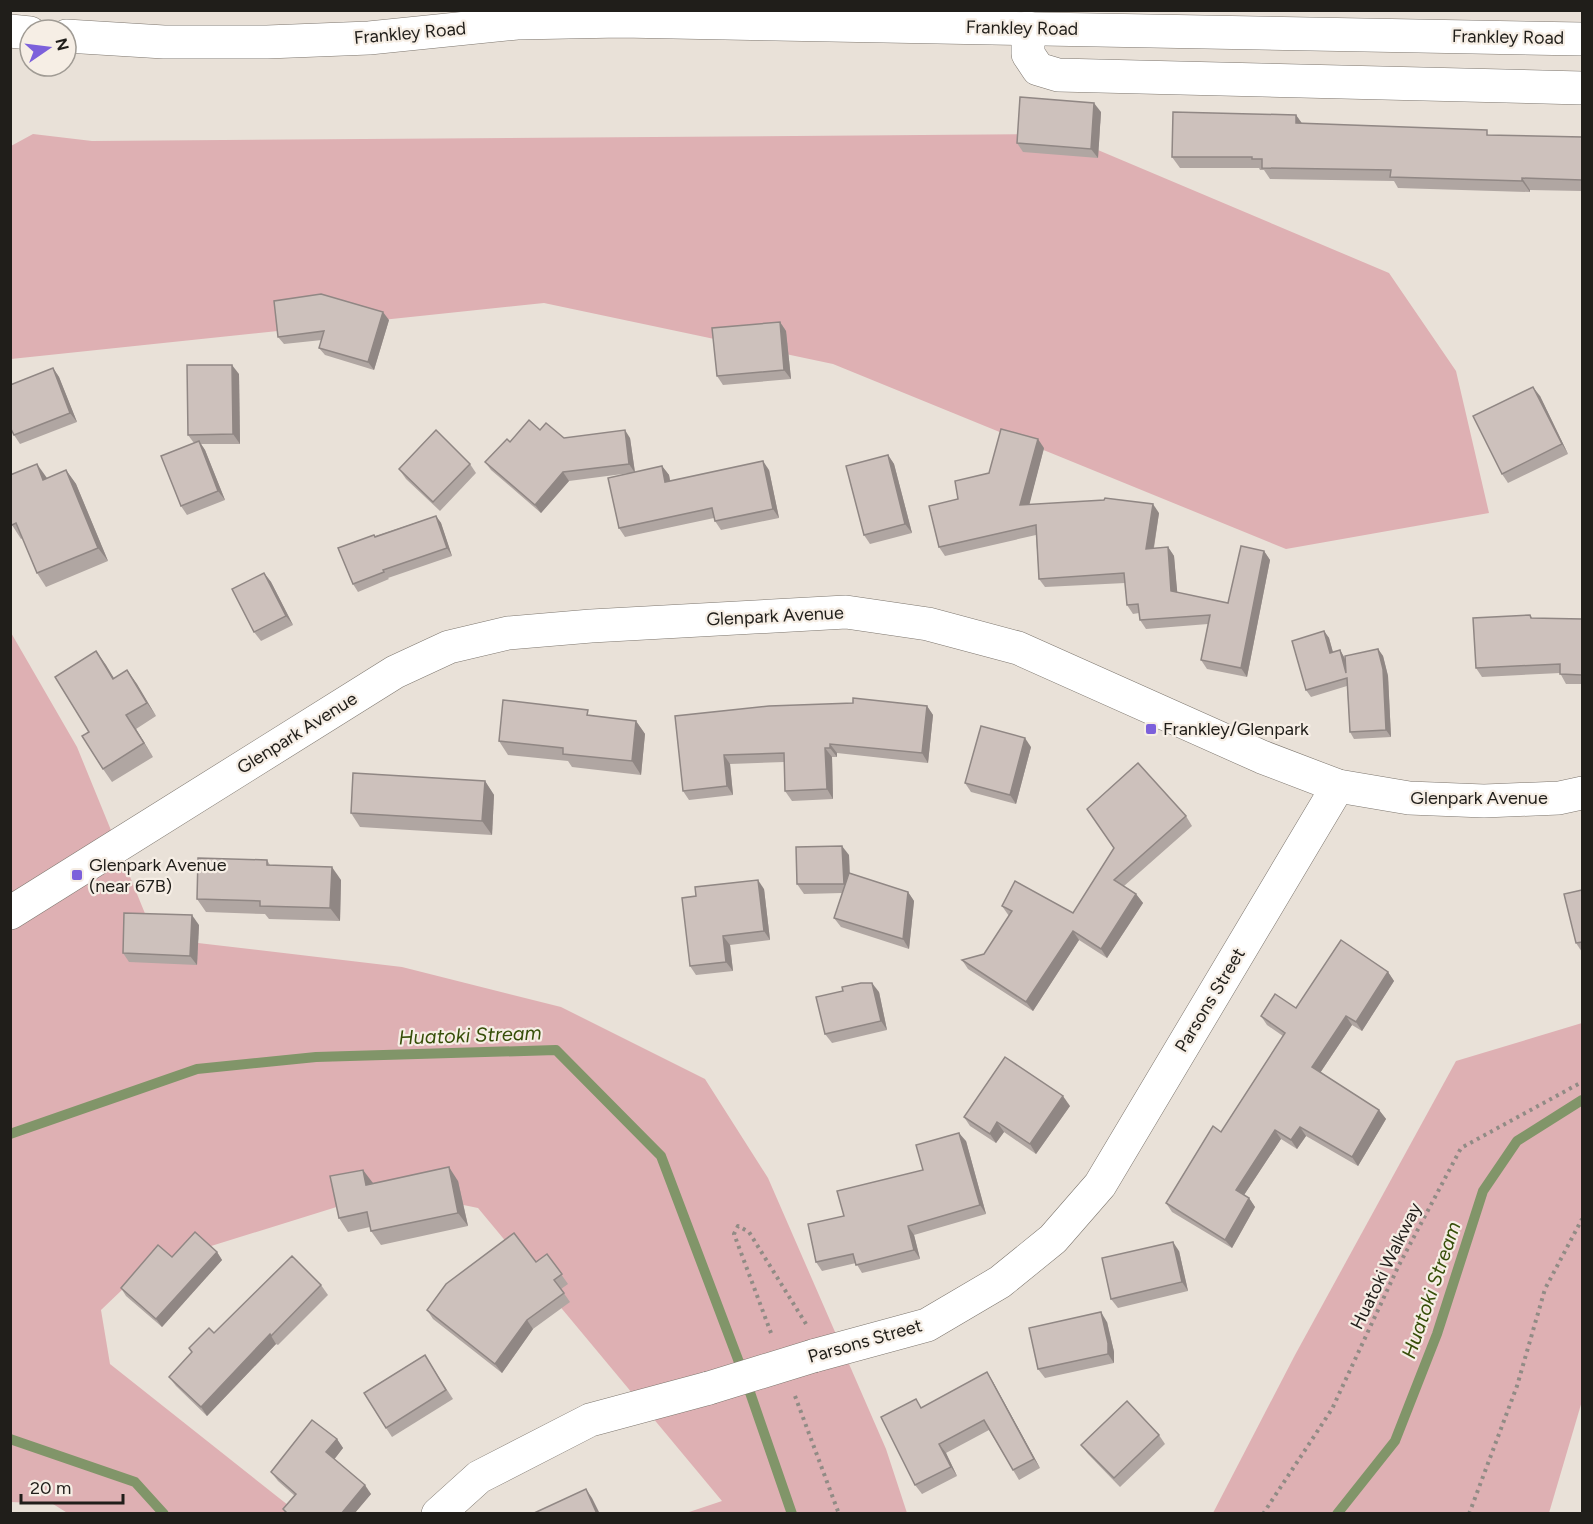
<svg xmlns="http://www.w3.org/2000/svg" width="1593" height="1524" font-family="Figtree,sans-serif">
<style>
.green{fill:#deb0b3}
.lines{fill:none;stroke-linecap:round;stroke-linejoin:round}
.stream{stroke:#819569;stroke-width:10}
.minor-casing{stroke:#7d766e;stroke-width:34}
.path{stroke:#918b85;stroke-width:4;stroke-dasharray:3 4.5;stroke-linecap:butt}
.minor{stroke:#fff;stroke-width:33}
.minor-bridge-casing{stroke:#7d766e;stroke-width:34;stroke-linecap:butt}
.minor-bridge{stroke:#fff;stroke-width:33}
.wall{fill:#b0a6a2}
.shaded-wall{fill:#908784}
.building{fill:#cdc1bc;stroke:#908784;stroke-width:1.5}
.poi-dot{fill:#7c60db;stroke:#f6eee5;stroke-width:2}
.labels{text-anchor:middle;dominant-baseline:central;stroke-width:4.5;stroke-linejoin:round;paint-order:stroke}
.street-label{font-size:18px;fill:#201e1a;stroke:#f6eee5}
.poi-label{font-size:18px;fill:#201e1a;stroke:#f6eee5;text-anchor:start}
.water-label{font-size:20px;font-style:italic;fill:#364e08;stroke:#f6eee5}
</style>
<rect width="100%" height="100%" fill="#e9e1d8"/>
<g class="green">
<path d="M33 134 92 141 1060 134 1389 273 1456 371 1489 513 1286 549 833 364 544 303 11 359V146Z"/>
<path d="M10 631 77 747 155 938 402 967 561 1007 705 1079 768 1178 886 1449 907 1513H686L722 1501 478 1208 391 1190 147 1266 101 1310 110 1364 298 1513 69 1514 53 1504 11 1502Z"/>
<path d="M1582 1023V1401L1549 1513H1213L1295 1355 1456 1061Z"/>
</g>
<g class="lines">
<g class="stream">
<path d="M10 1134 197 1069 316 1057 556 1050 661 1156 745 1378 792 1514"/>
<path d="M10 1439 135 1482 164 1514"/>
<path d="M1337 1514 1395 1441 1437 1334 1483 1191 1517 1141 1582 1100"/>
</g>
<g class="minor-casing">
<g id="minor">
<path d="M1028 28V54L1038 69 1058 75 1582 88"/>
<path d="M10 31 30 33"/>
<path d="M66 36 164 42H267L369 38 517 23 621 21 1582 39"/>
<path d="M10 913 395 672 449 647 508 633 591 626 846 612 928 624 1018 648 1262 757 1338 786 1409 798 1484 801 1559 798 1582 793"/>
<path d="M813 1356 927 1325 1000 1282 1053 1239 1100 1185 1338 786"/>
<path d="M438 1514 479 1477 590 1420 709 1388"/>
</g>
</g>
<g class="path">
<path d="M771 1333 734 1234 738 1226 749 1232 806 1324"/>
<path d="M795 1396 839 1514"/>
<path d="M1263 1514 1332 1409 1398 1267 1461 1148 1582 1082"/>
<path d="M1469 1514 1517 1386 1545 1289 1582 1219"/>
</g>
<use href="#minor" class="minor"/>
<g class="minor-bridge-casing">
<path id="minor-bridge" d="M709 1388 813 1356"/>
</g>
<use href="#minor-bridge" class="minor-bridge"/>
</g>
<g class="wall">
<path d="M1101 112 1098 158 1023 152 1017 143Z"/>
<path d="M1296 115 1301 123 1491 135 1582 137V191L1530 190V192L1398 188 1394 181 1270 179 1264 170H1260L1259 168H1180L1172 157Z"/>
<path d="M389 320 374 370 325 355 319 348 322 340 284 344 278 337Z"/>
<path d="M780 322 786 331 791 379 723 385 717 376Z"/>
<path d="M53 368 59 377 77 422 20 444 14 435Z"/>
<path d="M239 374 240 444H201L205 450 225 500 187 515 181 506 194 443 188 435Z"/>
<path d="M1540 396 1568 454 1508 483 1502 474Z"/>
<path d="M540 430 564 438H630L635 472 662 466 669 475 670 481 769 470 779 518 721 530 715 521 714 518 625 537 619 528 630 473 569 481 541 513 491 470 485 462 510 442Z"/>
<path d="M1044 448 1029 504 1159 513 1154 548 1168 547 1174 556 1177 593 1228 603 1264 551 1270 560 1247 677 1207 669 1201 660 1208 624 1146 629 1140 620 1139 613 1133 614 1127 605 1125 583 1045 587 1039 579 1036 535 945 556 939 547 958 499 989 473Z"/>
<path d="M888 455 894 464 912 533 870 544 864 535Z"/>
<path d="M470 464 476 473 440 511 406 479 399 469Z"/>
<path d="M66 470 76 484 108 561 46 587 37 573 23 538 21 539 12 525 47 479Z"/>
<path d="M436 516 441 523 452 556 388 578 389 579 358 592 353 584 375 536Z"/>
<path d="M264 573 271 582 293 625 261 641 254 632Z"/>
<path d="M1530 615 1532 618 1582 619V684H1566L1560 673 1482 677 1476 668Z"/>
<path d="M1324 631 1329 638 1333 652 1340 650 1344 657 1346 661 1378 649 1383 656 1388 676 1391 737 1354 739 1350 732 1347 686 1311 697 1306 690Z"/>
<path d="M96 651 114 679 127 670 156 716 136 729 153 757 112 782 103 769 89 732Z"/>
<path d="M927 706 933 715 928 763 837 753V757H832L833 799 792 801 785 791 784 762 730 764 733 795 689 800 683 791 675 716Z"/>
<path d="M592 716 636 721 645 734 641 775 572 767 568 761 508 755 499 741Z"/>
<path d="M1031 747 1016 804 971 792 965 783Z"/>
<path d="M485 781 494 795 492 835 360 827 351 813Z"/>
<path d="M1186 816 1192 826 1124 886 1136 894 1143 903 1107 958 1079 940 1033 1011 968 969 962 960 984 954 1009 916 1002 906 1073 913Z"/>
<path d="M849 855 850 874 908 892 914 901 909 949 841 927 834 918 842 893 804 894 797 884Z"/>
<path d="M267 860 270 865 341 880 340 921 269 919 265 914 206 912 197 899Z"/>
<path d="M764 889 770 940 730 945 733 971 696 975 690 966Z"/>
<path d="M1582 890V952L1576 943Z"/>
<path d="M199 925 197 965 129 962 123 953Z"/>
<path d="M1388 972 1394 981 1362 1031 1352 1025 1320 1073 1379 1110 1386 1119 1358 1166 1306 1136 1297 1149 1281 1139 1244 1195 1249 1198 1255 1207 1232 1248 1172 1212 1166 1203 1221 1132 1283 1036 1267 1025 1261 1016 1296 1008Z"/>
<path d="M879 992 887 1030 832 1043 825 1034Z"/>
<path d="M1070 1106 1036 1154 1004 1132 996 1143 970 1126 964 1117Z"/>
<path d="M966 1141 986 1214 914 1235 920 1259 862 1273 856 1263 822 1271 816 1262 844 1216 923 1170Z"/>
<path d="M458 1181 468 1226 381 1245 371 1231 370 1227 348 1232 339 1218 373 1183Z"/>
<path d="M1179 1251 1188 1291 1118 1308 1111 1299Z"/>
<path d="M217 1252 222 1260 162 1327 126 1296 121 1288 172 1257Z"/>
<path d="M547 1254 568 1284 561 1289 570 1302 533 1329 502 1373 433 1319 427 1310 536 1262Z"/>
<path d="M321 1285 328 1295 278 1345 276 1344 207 1416 176 1386 169 1377 192 1353 189 1348 214 1333Z"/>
<path d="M1107 1322 1114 1352V1363L1045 1378 1038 1369Z"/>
<path d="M431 1365 453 1399 392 1437 386 1428Z"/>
<path d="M987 1372 993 1382 1040 1468 1019 1480 989 1430 946 1453 957 1476 922 1494 915 1485 922 1408Z"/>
<path d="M1159 1435 1165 1444 1120 1487 1088 1454 1081 1445Z"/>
<path d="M337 1439 343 1448 334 1459 371 1494 354 1514H286L283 1509 295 1496 278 1481 271 1472Z"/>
</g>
<g class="shaded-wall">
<path d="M1094 103 1101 112 1098 158 1091 149Z"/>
<path d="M1296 115 1304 126 1296 123Z"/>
<path d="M1522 178 1530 190V192L1522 181Z"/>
<path d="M383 312 389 320 374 370 368 362Z"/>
<path d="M780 322 786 331 791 379 784 370Z"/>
<path d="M232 365 239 374 240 444 233 434Z"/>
<path d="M53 368 59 377 77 422 70 413Z"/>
<path d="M1533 387 1540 396 1568 454 1562 444Z"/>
<path d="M625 430 630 438 635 473 629 464Z"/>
<path d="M1038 439 1044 448 1027 514 1020 505Z"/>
<path d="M199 441 205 450 225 500 218 491Z"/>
<path d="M888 455 894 464 912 533 905 524Z"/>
<path d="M763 461 769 470 779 518 773 509Z"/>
<path d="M37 464 47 478 53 494 43 480Z"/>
<path d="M662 466 669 475 672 491 665 482Z"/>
<path d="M66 470 76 484 108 561 98 548Z"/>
<path d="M563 472 569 481 541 513 535 505Z"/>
<path d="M1153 504 1159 513 1152 558 1146 549Z"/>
<path d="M436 516 441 523 452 556 447 548Z"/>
<path d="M1168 547 1174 556 1178 600 1171 591Z"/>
<path d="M1264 551 1270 560 1247 677 1241 668Z"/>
<path d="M264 573 271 582 293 625 286 616Z"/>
<path d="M1324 631 1329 638 1335 660 1330 653Z"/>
<path d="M1378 649 1383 656 1388 676 1391 737 1386 730Z"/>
<path d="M1340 650 1344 657 1351 680 1346 673Z"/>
<path d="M96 651 106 665 123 693 113 679Z"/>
<path d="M127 670 137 684 156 716 147 703Z"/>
<path d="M927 706 933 715 928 763 922 753Z"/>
<path d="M126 715 136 729 153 757Z"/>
<path d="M636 721 645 734 641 775 632 761Z"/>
<path d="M1025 738 1031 747 1016 804 1010 795Z"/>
<path d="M830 744 837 753V757L830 748Z"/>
<path d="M825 748 832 757 833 799 827 789Z"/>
<path d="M724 755 730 764 733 795 727 786Z"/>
<path d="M485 781 494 795 492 835 482 821Z"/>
<path d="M842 846 849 855 850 893 844 884Z"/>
<path d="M332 867 341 880 340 921 330 908Z"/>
<path d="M758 880 764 889 770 940 764 931Z"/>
<path d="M908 892 914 901 909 949 903 939Z"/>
<path d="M1136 894 1143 903 1107 958 1101 949Z"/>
<path d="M192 915 199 925 197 965 190 956Z"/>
<path d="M1073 931 1079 940 1033 1011 1026 1002Z"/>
<path d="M723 936 730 945 733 971 726 962Z"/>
<path d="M1388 972 1394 981 1362 1031 1356 1022Z"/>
<path d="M872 983 879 992 887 1030 881 1021Z"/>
<path d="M1346 1016 1352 1025 1318 1076 1312 1067Z"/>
<path d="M1063 1096 1070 1106 1036 1154 1030 1144Z"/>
<path d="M1379 1110 1386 1119 1358 1166 1352 1157Z"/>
<path d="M997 1122 1004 1132 996 1143 990 1134Z"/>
<path d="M1300 1127 1306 1136 1297 1149 1291 1140Z"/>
<path d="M1275 1130 1281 1139 1242 1198 1236 1190Z"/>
<path d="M959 1133 966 1141 986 1214 980 1205Z"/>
<path d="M449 1167 458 1181 468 1226 458 1213Z"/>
<path d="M363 1170 373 1183 366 1185Z"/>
<path d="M1249 1198 1255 1207 1232 1248 1225 1240Z"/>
<path d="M908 1226 914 1235 920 1259 914 1250Z"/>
<path d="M1173 1242 1179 1251 1188 1291 1182 1282Z"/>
<path d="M217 1252 222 1260 162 1327 156 1319Z"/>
<path d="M1101 1312 1107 1322 1114 1352V1363L1108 1354Z"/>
<path d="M527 1320 533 1329 502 1373 495 1364Z"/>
<path d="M270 1334 276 1344 207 1416 201 1407Z"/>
<path d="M987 1372 993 1382 1040 1468 1034 1459Z"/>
<path d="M337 1439 343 1448 333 1461 326 1452Z"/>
<path d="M939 1444 946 1453 957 1476 951 1467Z"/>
<path d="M365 1485 371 1494 354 1514H341Z"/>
<path d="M586 1489 592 1498 600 1514H597Z"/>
</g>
<g class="building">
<path d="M1020 97 1094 103 1091 149 1017 143Z"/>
<path d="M1173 112 1296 115V123L1487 130V135L1582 137V180L1522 178V181L1390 177 1391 170 1262 168V159H1252V157H1172Z"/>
<path d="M321 294 383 312 368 362 319 348 324 331 278 337 274 301Z"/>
<path d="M780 322 784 370 717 376 712 328Z"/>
<path d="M187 365H232L233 434 188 435Z"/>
<path d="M53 368 70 413 14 435 10 427V385Z"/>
<path d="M1533 387 1562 444 1502 474 1473 416Z"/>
<path d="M529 420 540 430 546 423 564 438 625 430 629 464 563 472 535 505 485 462 507 439 510 442Z"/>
<path d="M1001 429 1038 439 1020 505 1104 500 1105 498 1153 504 1146 549 1168 547 1171 591 1228 603 1241 546 1264 551 1241 668 1201 660 1210 615 1140 620 1138 604 1127 605 1124 573 1039 579 1036 525 939 547 929 506 958 499 955 481 989 473Z"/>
<path d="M436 430 470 464 433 502 399 469Z"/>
<path d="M199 441 218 491 181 506 161 456Z"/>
<path d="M888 455 905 524 864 535 846 466Z"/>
<path d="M763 461 773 509 715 521 712 508 619 528 608 478 662 466 665 482Z"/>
<path d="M37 464 43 480 66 470 98 548 37 573 16 523 12 525 10 522V475Z"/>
<path d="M436 516 447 548 383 570 384 572 353 584 338 548 374 535 375 537Z"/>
<path d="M264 573 286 616 254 632 232 589Z"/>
<path d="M1530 615 1531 618 1582 619V675L1560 674V664L1476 668 1473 618Z"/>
<path d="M1324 631 1330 653 1340 650 1346 673 1345 656 1378 649 1383 669 1386 730 1350 732 1347 678 1306 690 1292 641Z"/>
<path d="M96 651 113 679 127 670 147 703 126 715 144 743 103 769 82 736 89 732 55 677Z"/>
<path d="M853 698 927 706 922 753 830 744V748H825L827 789 785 791 784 753 724 755 727 786 683 791 675 716 769 706 853 703Z"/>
<path d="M503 700 588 710 587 715 636 721 632 761 563 754V748L499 741Z"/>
<path d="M981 726 1025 738 1010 795 965 783Z"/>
<path d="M1138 763 1186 816 1114 880 1136 894 1101 949 1073 931 1026 1002 962 960 984 954 1012 911 1002 906 1015 881 1073 913 1114 848 1087 809Z"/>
<path d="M353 773 485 781 482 821 351 813Z"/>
<path d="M842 846 844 884H797L796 847Z"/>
<path d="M198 858 267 860V865L332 867 330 908 260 906V901L197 899Z"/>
<path d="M849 873 908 892 903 939 834 918Z"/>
<path d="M758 880 764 931 723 936 726 962 690 966 682 898 696 896 695 887Z"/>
<path d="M1582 890V942L1576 943 1564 894Z"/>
<path d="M124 913 192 915 190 956 123 953Z"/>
<path d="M1341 940 1388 972 1356 1022 1346 1016 1312 1067 1379 1110 1352 1157 1300 1127 1291 1140 1275 1130 1236 1190 1249 1198 1225 1240 1166 1203 1213 1126 1221 1132 1285 1033 1261 1016 1275 994 1296 1008Z"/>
<path d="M861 983H872L881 1021 825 1034 816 997 843 991 842 987Z"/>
<path d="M1005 1057 1063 1096 1030 1144 997 1122 990 1134 964 1117Z"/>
<path d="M959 1133 980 1205 908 1226 914 1250 856 1265 853 1254 816 1262 808 1224 844 1216 837 1191 923 1170 916 1145Z"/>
<path d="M449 1167 458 1213 371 1231 367 1212 339 1218 330 1176 363 1170 366 1185Z"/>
<path d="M195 1232 217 1252 156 1319 121 1288 158 1245 172 1257Z"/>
<path d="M514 1233 536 1262 547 1254 562 1274 554 1280 564 1293 527 1320 495 1364 427 1310 446 1284Z"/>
<path d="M1173 1242 1182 1282 1111 1299 1102 1258Z"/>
<path d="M292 1256 321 1285 271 1336 270 1334 201 1407 169 1377 192 1352 189 1348 209 1328 214 1333Z"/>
<path d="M1101 1312 1108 1343V1354L1038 1369 1029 1328Z"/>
<path d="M425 1355 446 1390 386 1428 364 1393Z"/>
<path d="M987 1372 1034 1459 1013 1470 984 1420 939 1444 951 1467 915 1485 881 1417 916 1399 921 1408Z"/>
<path d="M1127 1401 1159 1435 1114 1478 1081 1445Z"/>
<path d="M312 1420 337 1439 326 1452 365 1485 341 1514H288L283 1509 296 1494 271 1472Z"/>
<path d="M586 1489 597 1514H532Z"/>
</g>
<g class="poi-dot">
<rect x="1145" y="723" width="12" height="12" rx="3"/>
<rect x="71" y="869" width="12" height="12" rx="3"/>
</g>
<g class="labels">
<g class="street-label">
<text transform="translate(1022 28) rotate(1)">Frankley Road</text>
<text transform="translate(410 33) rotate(-5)">Frankley Road</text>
<text transform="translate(1508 37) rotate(1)">Frankley Road</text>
<text transform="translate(775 616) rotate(-3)">Glenpark Avenue</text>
<text transform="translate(297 733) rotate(-32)">Glenpark Avenue</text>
<text x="1479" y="798">Glenpark Avenue</text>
<text transform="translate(1210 1000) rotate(-59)">Parsons Street</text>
<text transform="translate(1386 1266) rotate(-64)">Huatoki Walkway</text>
<text transform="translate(865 1341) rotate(-16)">Parsons Street</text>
</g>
<g class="poi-label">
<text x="1163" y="729">Frankley/Glenpark</text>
<text x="89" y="865">Glenpark Avenue<tspan x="89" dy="21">(near 67B)</tspan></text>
</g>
<g class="water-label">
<text transform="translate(470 1035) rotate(-2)">Huatoki Stream</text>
<text transform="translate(1431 1290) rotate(-71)">Huatoki Stream</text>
</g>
</g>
<rect width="1593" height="1524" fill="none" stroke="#201e1a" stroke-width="24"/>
<g transform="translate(48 48) rotate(76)"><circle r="28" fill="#f6eee5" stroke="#a09b94" stroke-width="1.5"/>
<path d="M0-4.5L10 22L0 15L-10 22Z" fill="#7c60db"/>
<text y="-9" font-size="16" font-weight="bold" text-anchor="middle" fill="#201e1a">N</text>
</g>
<path d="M21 1494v9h102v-9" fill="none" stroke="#201e1a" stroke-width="3"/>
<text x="30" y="1494" font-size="18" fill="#201e1a" stroke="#f6eee5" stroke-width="4.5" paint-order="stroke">20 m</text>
</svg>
